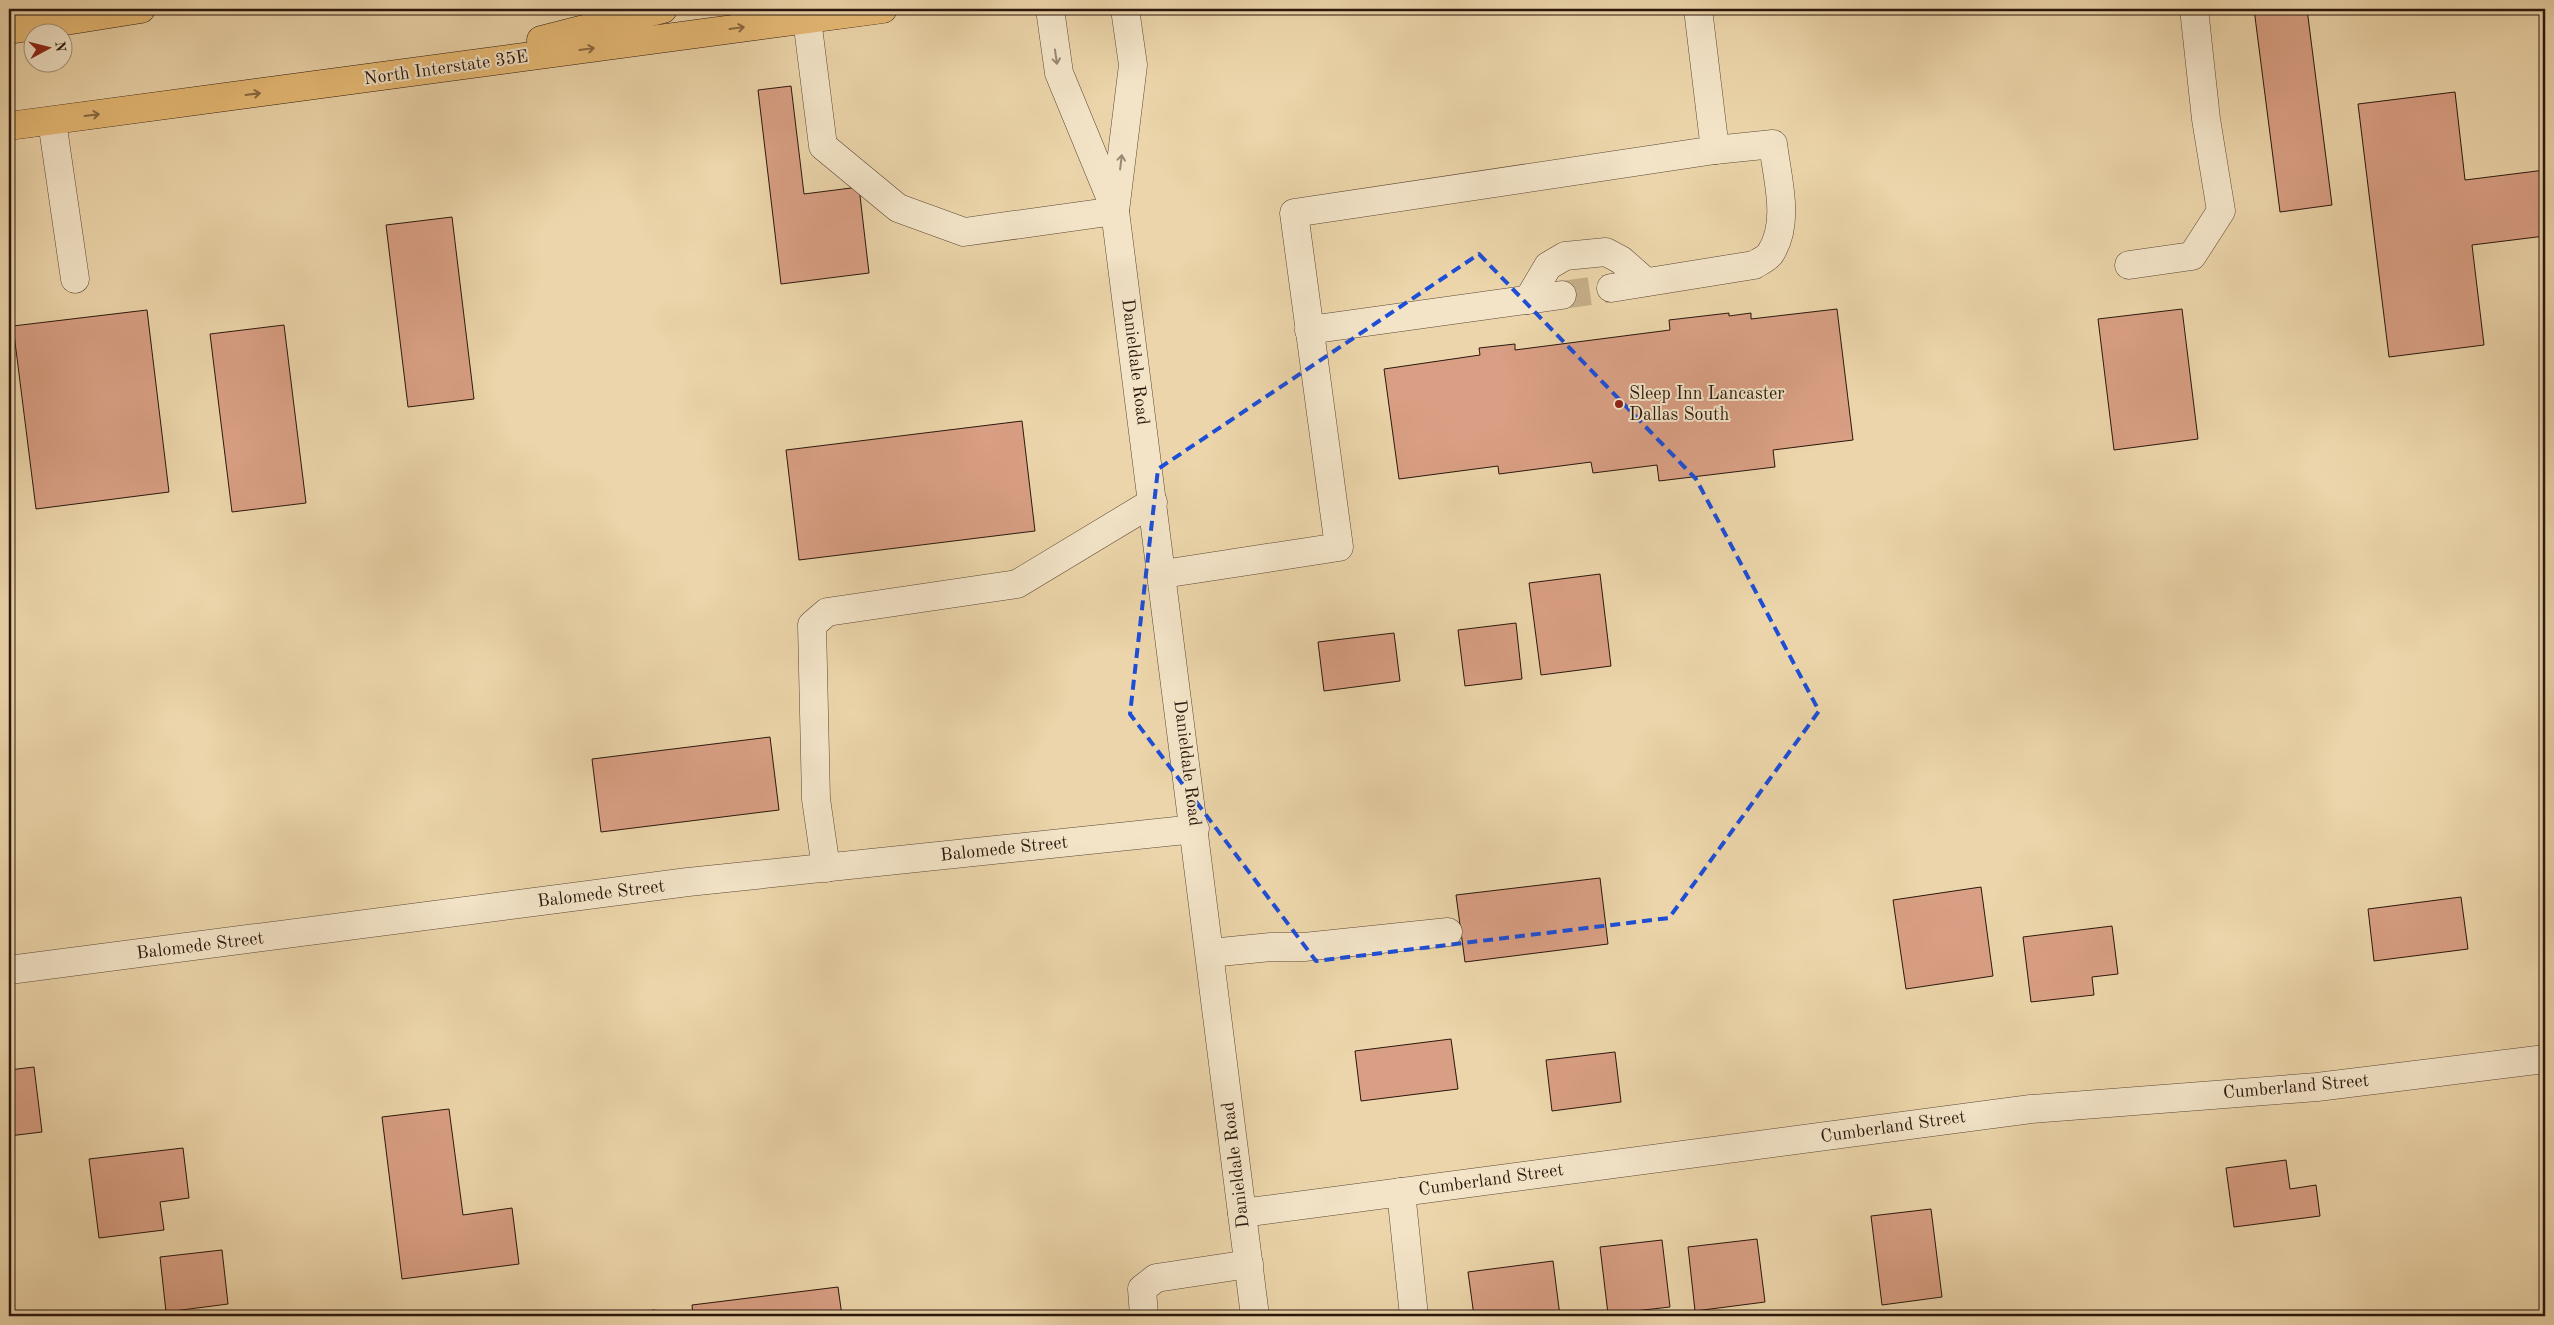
<svg xmlns="http://www.w3.org/2000/svg" width="2554" height="1325" font-family="'Old Standard TT',serif">
<style>
.building{fill:#d99f84;stroke:#2a170c}
.lines{fill:none;stroke-linecap:round;stroke-linejoin:round}
.minor-tunnel{stroke:#c5af8a;stroke-width:28;stroke-dasharray:28 14;stroke-linecap:butt}
.minor-casing{stroke:#5a4634;stroke-width:29}
.major-casing{stroke:#2a170c;stroke-width:29}
.highway-casing{stroke:#2a170c;stroke-width:29}
.minor{stroke:#f3e4c8;stroke-width:28}
.major{stroke:#e6ba75;stroke-width:28}
.highway{stroke:#e6ba75;stroke-width:28}
.oneway{stroke:#886840}
.oneway2{stroke:#998873}
.marked{fill:none;stroke:#1d4ed8;stroke-width:4;stroke-dasharray:10 6;stroke-linejoin:round}
.poi-dot{fill:#8f2418;stroke:#f3e4c8;stroke-width:2}
.labels{text-anchor:middle;dominant-baseline:central;stroke-width:4;stroke-linejoin:round;paint-order:stroke}
.street-label{font-size:18px;fill:#2a170c;stroke:#f3e4c8}
.poi-label{font-size:18px;fill:#2a170c;stroke:#f3e4c8;text-anchor:start}
</style>
<rect width="100%" height="100%" fill="#ecd5aa"/>
<filter id="stains"><feTurbulence type="fractalNoise" baseFrequency=".004" numOctaves="4"/><feColorMatrix values="0 0 0 0 .2 0 0 0 0 .09 0 0 0 0 .02 0 0 0 .5 -.17"/></filter>
<radialGradient id="worn" r=".72"><stop offset=".6" stop-color="#630" stop-opacity="0"/><stop offset="1" stop-color="#630" stop-opacity=".3"/></radialGradient>
<g class="building">
<path d="M2254 9H2307L2332 205 2280 212Z"/>
<path d="M791 86 804 194 859 187 869 273 781 284 758 90Z"/>
<path d="M2455 92 2465 180 2545 170V236L2472 245 2484 345 2389 357 2358 104Z"/>
<path d="M452 217 474 399 408 407 386 225Z"/>
<path d="M1837 309 1853 440 1773 450 1775 467 1659 481 1657 465 1593 473 1591 462 1499 474 1498 466 1399 479 1384 369 1480 355 1479 348 1515 344V350L1670 330 1669 320 1729 313V316L1751 313V319Z"/>
<path d="M2182 309 2198 439 2114 450 2098 319Z"/>
<path d="M147 310 169 492 36 509 13 326Z"/>
<path d="M284 325 306 503 232 512 210 334Z"/>
<path d="M1022 421 1035 531 799 560 786 450Z"/>
<path d="M1600 574 1611 666 1541 675 1529 583Z"/>
<path d="M1516 623 1522 679 1465 686 1458 630Z"/>
<path d="M1394 633 1400 681 1324 691 1318 642Z"/>
<path d="M770 737 779 810 601 832 592 759Z"/>
<path d="M1600 878 1608 944 1465 962 1456 895Z"/>
<path d="M1981 887 1993 976 1906 989 1893 900Z"/>
<path d="M2461 897 2468 949 2374 961 2368 909Z"/>
<path d="M2112 926 2118 974 2092 977 2094 995 2031 1002 2023 937Z"/>
<path d="M1451 1039 1458 1089 1361 1101 1355 1051Z"/>
<path d="M1615 1052 1621 1102 1552 1111 1546 1060Z"/>
<path d="M34 1067 42 1132 9 1136V1070Z"/>
<path d="M449 1109 463 1215 512 1208 519 1264 402 1279 382 1117Z"/>
<path d="M183 1148 189 1198 160 1202 164 1230 99 1238 89 1159Z"/>
<path d="M2286 1160 2290 1189 2316 1185 2320 1216 2234 1227 2226 1168Z"/>
<path d="M1931 1209 1942 1297 1882 1305 1871 1216Z"/>
<path d="M1757 1239 1765 1302 1695 1311 1688 1247Z"/>
<path d="M1662 1240 1670 1307 1608 1314 1600 1247Z"/>
<path d="M222 1250 228 1304 166 1312 160 1257Z"/>
<path d="M1553 1261 1560 1316H1474L1468 1272Z"/>
<path d="M838 1287 842 1316H693L692 1305Z"/>
<path d="M655 1310 656 1316H602Z"/>
</g>
<g class="lines">
<path class="minor-tunnel" d="M1562 295 1611 288"/>
<g class="minor-casing">
<g id="minor">
<path d="M1050 9 1059 73 1115 209"/>
<path d="M1125 9 1133 65 1115 211 1255 1316"/>
<path d="M807 19 823 146 898 208 964 232 1115 211"/>
<path d="M52 121 75 279"/>
<path d="M2129 265 2192 256 2221 211 2206 119 2194 9"/>
<path d="M1611 288 1754 265C1759 262 1766 259 1770 254 1791 223 1777 178 1773 144L1715 150"/>
<path d="M1528 300 1548 266 1565 256 1606 252 1621 260 1646 282"/>
<path d="M1309 330 1562 295"/>
<path d="M1163 574 1339 547 1294 213 1715 150 1698 9"/>
<path d="M826 868 816 799 812 625 827 612 1017 584 1153 502"/>
<path d="M1210 953 1271 947H1304L1448 932"/>
<path d="M9 970 688 882 1195 829"/>
<path d="M1401 1192 1414 1316"/>
<path d="M1242 1213 2031 1109 2317 1087 2545 1059"/>
<path d="M1144 1316 1142 1289 1156 1278 1249 1264"/>
</g>
</g>
<g class="major-casing">
<g id="major">
<path d="M541 40 663 9"/>
<path d="M9 126 883 9"/>
</g>
</g>
<g class="highway-casing">
<path id="highway" d="M9 30 141 9"/>
</g>
<use href="#minor" class="minor"/>
<use href="#major" class="major"/>
<use href="#highway" class="highway"/>
</g>
<defs><path id="oneway-shaft" d="M-6 0H5M1.5-3L5.5 0L1.5 3" fill="none" stroke-width="1.6" stroke-linecap="round" stroke-linejoin="round" transform="scale(1.25)"/></defs>
<g class="oneway">
<use href="#oneway-shaft" transform="translate(737 28) rotate(-8)"/>
<use href="#oneway-shaft" transform="translate(587 49) rotate(-8)"/>
<use href="#oneway-shaft" transform="translate(253 94) rotate(-7)"/>
<use href="#oneway-shaft" transform="translate(92 115) rotate(-7)"/>
</g>
<g class="oneway2">
<use href="#oneway-shaft" transform="translate(1056 57) rotate(82)"/>
<use href="#oneway-shaft" transform="translate(1121 162) rotate(-83)"/>
</g>
<path class="marked" d="M1479 254 1696 479 1819 711 1669 918 1316 961 1130 714 1158 469Z"/>
<circle class="poi-dot" cx="1619" cy="404" r="5"/>
<g class="labels">
<g class="street-label">
<text transform="translate(446 68) rotate(-8)">North Interstate 35E</text>
<text transform="translate(1135 362) rotate(83)">Danieldale Road</text>
<text transform="translate(1187 763) rotate(83)">Danieldale Road</text>
<text transform="translate(1004 849) rotate(-6)">Balomede Street</text>
<text transform="translate(601 894) rotate(-7)">Balomede Street</text>
<text transform="translate(200 946) rotate(-7)">Balomede Street</text>
<text transform="translate(2296 1087) rotate(-5)">Cumberland Street</text>
<text transform="translate(1893 1127) rotate(-8)">Cumberland Street</text>
<text transform="translate(1236 1165) rotate(-97)">Danieldale Road</text>
<text transform="translate(1491 1180) rotate(-8)">Cumberland Street</text>
</g>
<g class="poi-label">
<text x="1629" y="394">Sleep Inn Lancaster<tspan x="1629" dy="21">Dallas South</tspan></text>
</g>
</g>
<rect width="2554" height="1325" fill="none" stroke="#ecd5aa" stroke-width="30"/>
<rect x="10" y="10" width="2534" height="1305" fill="none" stroke="#2a170c" stroke-width="2.5"/>
<rect x="15" y="15" width="2524" height="1295" fill="none" stroke="#2a170c"/>
<g transform="translate(48 48) rotate(83)"><circle r="24" fill="#f3e4c8" stroke="#a3927d"/>
<path d="M0-4L9 19L0 12L-9 19Z" fill="#8f2418"/>
<text y="-8" font-size="14" font-weight="bold" text-anchor="middle" fill="#2a170c">N</text>
</g>
<rect width="100%" height="100%" filter="url(#stains)"/>
<rect width="100%" height="100%" fill="url(#worn)"/>
</svg>
